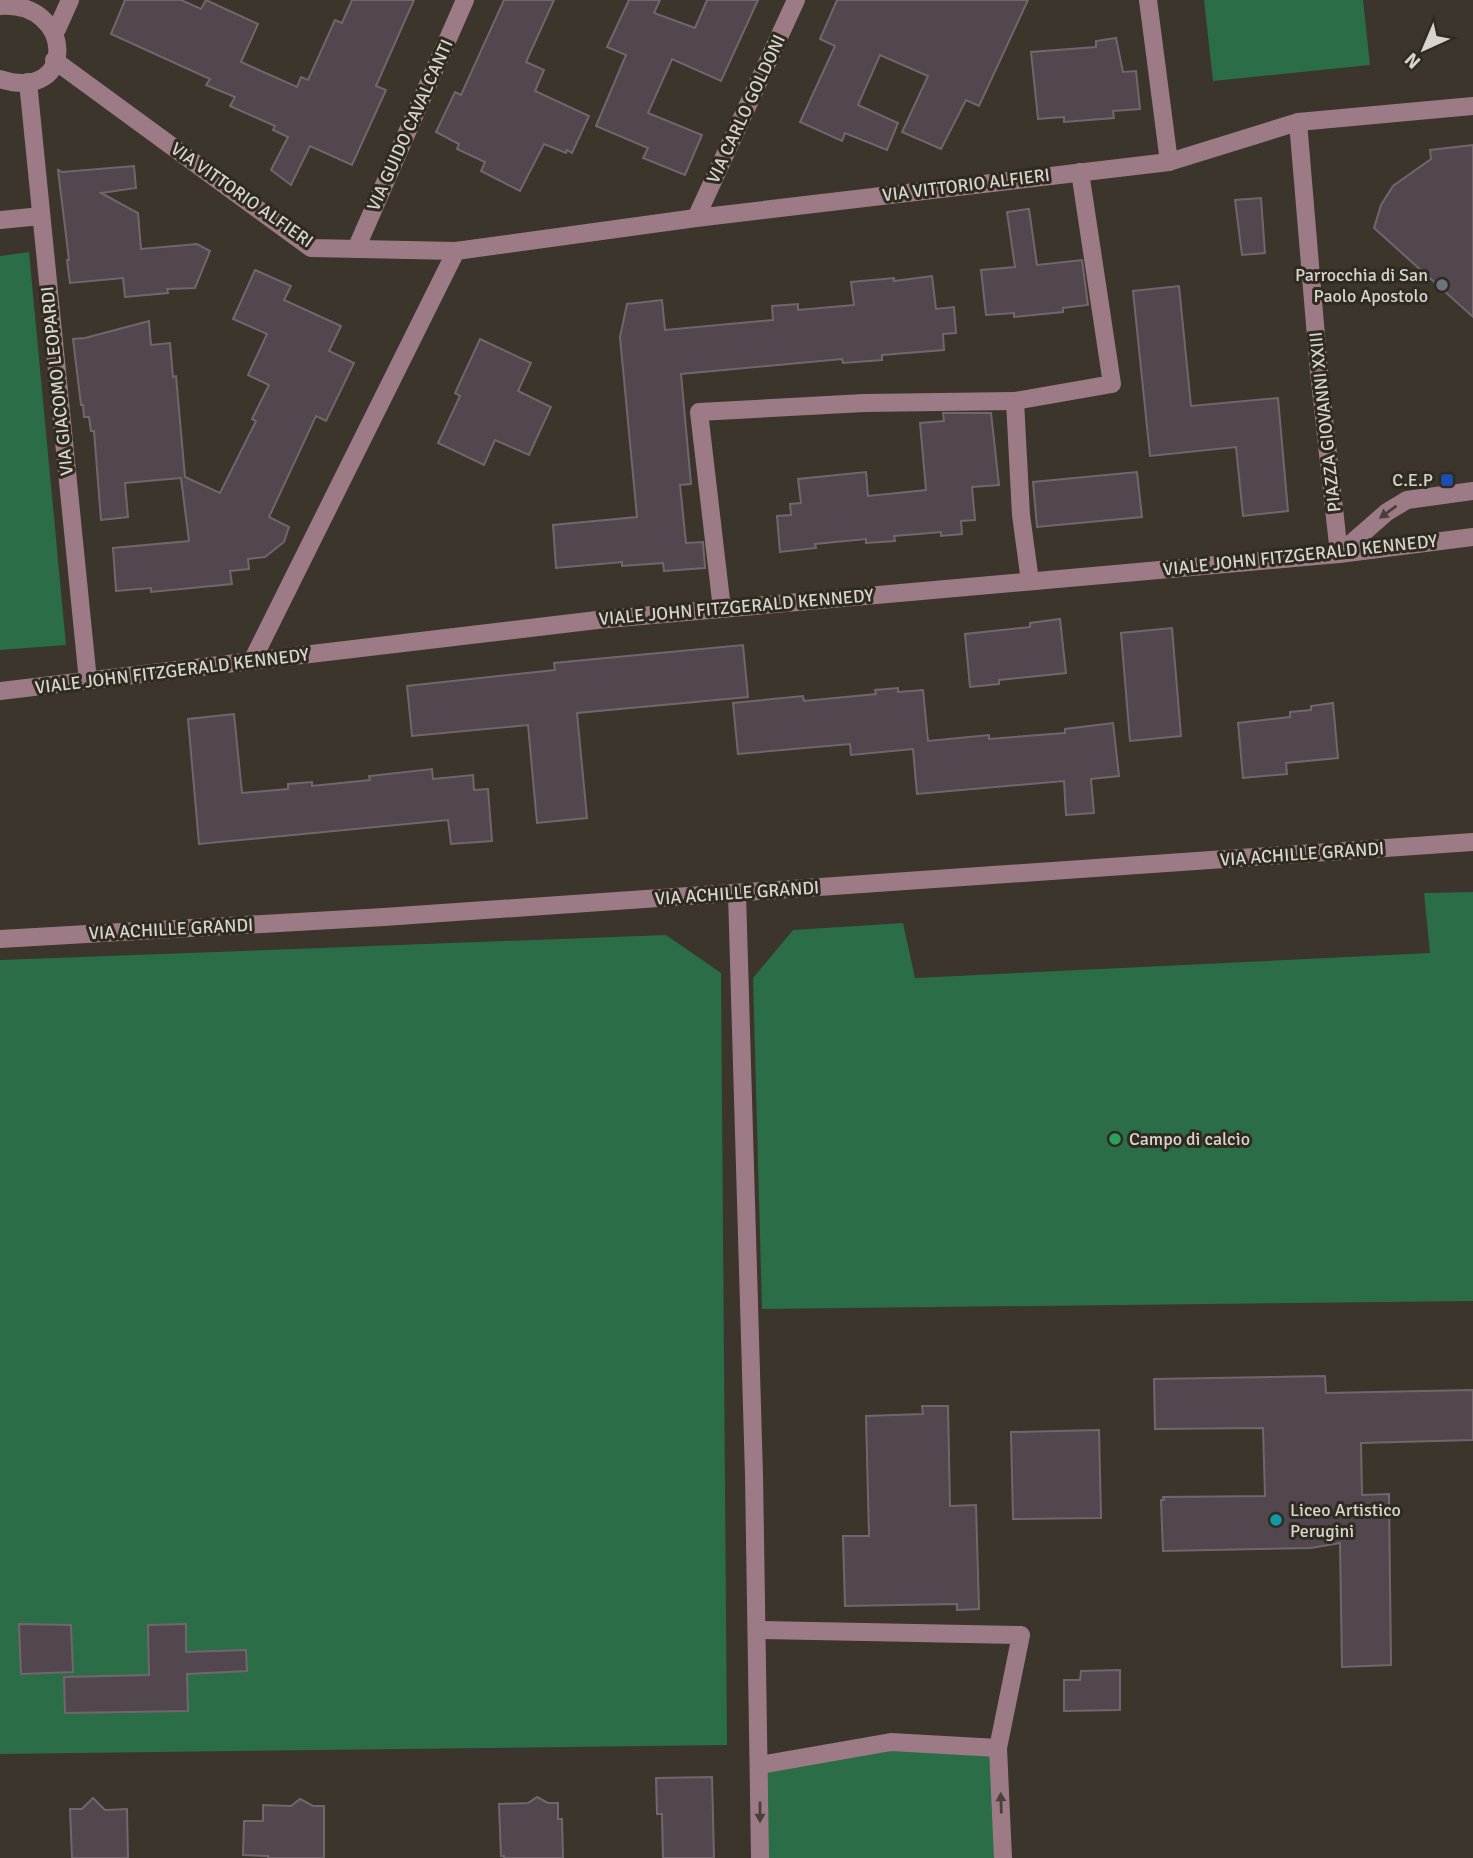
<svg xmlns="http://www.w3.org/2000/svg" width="1473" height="1858" font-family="Signika,sans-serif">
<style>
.green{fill:#2a6d46}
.building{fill:#52474e;stroke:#72666d;stroke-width:2}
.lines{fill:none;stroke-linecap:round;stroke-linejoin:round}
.minor{stroke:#9d7b86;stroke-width:18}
.oneway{fill:#4b3f3a}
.worship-dot{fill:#6b7280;stroke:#302b21;stroke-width:2.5}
.transit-dot{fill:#1a4fb4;stroke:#302b21;stroke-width:2.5}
.leisure-dot{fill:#2e9e5b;stroke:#302b21;stroke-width:2.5}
.culture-dot{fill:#0f9aa8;stroke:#302b21;stroke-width:2.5}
.labels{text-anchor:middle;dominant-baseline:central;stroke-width:6;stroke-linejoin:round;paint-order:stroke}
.street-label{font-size:18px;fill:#d8d4ce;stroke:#302b21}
.poi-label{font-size:18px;fill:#d8d4ce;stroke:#302b21;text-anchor:end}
</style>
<rect width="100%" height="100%" fill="#3b352b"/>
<g class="green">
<path d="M1204 0H1363L1370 65 1213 81Z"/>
<path d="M29 252 66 645 0 650V256Z"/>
<path d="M1473 892V1301L762 1309 753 978 793 930 903 923 915 978 1430 953 1424 893Z"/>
<path d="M666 935 721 973 727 1745 0 1754V960Z"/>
<path d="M891 1742 999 1757 1003 1858H760V1765Z"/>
</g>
<g class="building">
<path d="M125 0H181L201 9 206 0 258 24 241 62 297 87 301 77 308 80 335 20 342 23 352 0H414L376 86 386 90 352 165 310 146 291 185 271 170 288 137 273 130 275 126 230 106 235 97 206 85 210 79 111 34Z"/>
<path d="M504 0H554L526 62 544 70 535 91 589 116 572 153 567 150 566 153 544 144 520 191 481 171 485 162 457 149 459 144 436 132 455 92 461 95Z"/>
<path d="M629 0H660L654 13 695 28 707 0H758L721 81 672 59 648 113 702 135 685 175 643 158 648 148 596 126 626 55 607 47Z"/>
<path d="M837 0H1028L979 106 966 100 941 149 902 132 928 76 880 55 858 105 898 123 887 150 845 133 842 141 800 122 835 46 820 39Z"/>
<path d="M1116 38 1123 72 1136 71 1140 109 1113 111 1114 118 1064 122V117L1038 119 1031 52 1096 47V41Z"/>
<path d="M1473 145V317L1374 228 1381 205 1393 186 1431 159 1430 150Z"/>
<path d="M134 166 136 188 101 193 138 213 141 249 197 244 210 251 195 288 167 289 168 293 125 297 123 278 70 283 67 260H69L58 170 62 172Z"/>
<path d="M1261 198 1265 253 1242 255 1235 200Z"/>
<path d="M1029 209 1037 265 1082 260 1088 305 1063 308V312L1014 317V313L986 315 981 270 1015 267 1007 212Z"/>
<path d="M255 270 291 286 284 300 341 326 329 351 354 363 326 421 316 416 269 517 289 527 284 542 265 557 248 559 249 569 230 571 232 584 151 592V588L116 591 113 548 189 541 181 478 125 483 128 517 101 520 94 431H91L89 417H84L83 405H81L73 339 85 338 149 321 151 345 170 343 173 377 176 376 185 477 220 493 256 421 252 419 269 385 248 375 267 334 233 319Z"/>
<path d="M932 276 936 309 954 307 956 333 943 334 944 350 882 355V360L843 363 842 359 681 374 691 484 680 485 686 543 703 542 705 568 664 571 663 563 622 566V562L556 568 553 525 637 517 620 337 627 304 662 300 665 330 773 320 772 306 798 304V310L854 305 851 282 894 278V281Z"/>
<path d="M1179 286 1191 406 1278 398 1288 511 1243 516 1236 447 1150 456 1133 291Z"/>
<path d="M480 339 531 363 518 391 551 407 529 455 495 440 484 465 438 443 460 396 455 393Z"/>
<path d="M943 413H991L999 485 972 487 975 520 961 521 962 534 941 536V532L918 534 894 536 895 541 866 543V539L815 544 816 548 780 552 777 516 791 515 790 504 801 503 798 479 866 472 868 496 926 490 920 423 944 421Z"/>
<path d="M1137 472 1142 517 1037 527 1033 482Z"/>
<path d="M1060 619 1066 673 999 680V684L970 687 965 634 1030 627V623Z"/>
<path d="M1172 628 1181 736 1130 741 1121 633Z"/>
<path d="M743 645 748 697 577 713 587 818 537 823 528 725 412 736 407 686 555 670 554 663Z"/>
<path d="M898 688V692L923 690 928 741 989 735V739L1065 733V729L1113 723 1119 776 1091 779 1094 813 1066 815 1064 781 917 794 913 749 851 755 850 744 738 754 733 703 803 696 804 701 876 694 875 690Z"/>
<path d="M1333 703 1338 758 1286 763 1287 774 1243 778 1238 723 1290 717V712L1311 710V706Z"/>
<path d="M234 714 242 793 288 789V784L312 782V786L370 780 369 776 432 769 433 779 473 775 474 790 488 789 492 841 451 844 448 820 199 844 188 719Z"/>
<path d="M1325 1376 1326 1393 1473 1390V1440L1361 1443 1362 1495 1389 1494 1391 1665 1342 1667 1340 1543 1311 1548 1163 1551 1161 1500H1164L1163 1497 1265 1496 1263 1428 1155 1429 1154 1379Z"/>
<path d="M922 1406H948L950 1506 976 1505 979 1609 957 1610V1604L845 1606 843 1536H869L866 1416 923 1414Z"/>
<path d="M1099 1430 1101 1518 1013 1519 1011 1432Z"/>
<path d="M19 1624 71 1625 73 1672 21 1674Z"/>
<path d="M186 1624V1652L246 1650 247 1671 187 1674 188 1711 65 1713 64 1677 149 1675 148 1625Z"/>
<path d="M1120 1670V1710L1064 1711V1680H1080L1081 1671Z"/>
<path d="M712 1777 714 1858H663L662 1814H657L656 1778Z"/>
<path d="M537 1797 548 1803H558V1819H562L563 1858H504V1856H501L499 1804 528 1803Z"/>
<path d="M93 1798 105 1810 127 1809 128 1858H72L70 1809H82Z"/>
<path d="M300 1799 313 1806H324V1858H268V1856L243 1855 244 1821H263V1805L291 1806Z"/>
</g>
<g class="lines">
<g class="minor">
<path d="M1148 0 1169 162"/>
<path d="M0 6C74 0 79 104 0 79"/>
<path d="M57 29 70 0"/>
<path d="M54 60 311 248 456 251"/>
<path d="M28 82 88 681"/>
<path d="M1298 122 1319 372 1339 554"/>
<path d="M696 218 796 0"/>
<path d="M0 220 41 216"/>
<path d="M356 249 465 0"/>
<path d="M1339 554 1387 512 1407 500 1473 491"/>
<path d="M1030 581 1021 515 1015 401 1112 384 1080 172"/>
<path d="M722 609 699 412 864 403 1015 401"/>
<path d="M252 661 456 251 696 218 1169 162 1298 122 1473 106"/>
<path d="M0 691 597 620 1339 554 1473 537"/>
<path d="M737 893 754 1475 760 1858"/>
<path d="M0 939 384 917 1473 842"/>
<path d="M757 1630 1021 1635 998 1748 1003 1858"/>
<path d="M760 1765 891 1742 998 1748"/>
</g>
</g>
<defs><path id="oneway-solid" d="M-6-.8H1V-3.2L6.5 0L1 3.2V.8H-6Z" transform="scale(1.75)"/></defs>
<g class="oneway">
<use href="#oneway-solid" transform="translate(1388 512) rotate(144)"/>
<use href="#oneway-solid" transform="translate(1001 1803) rotate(-92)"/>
<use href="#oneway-solid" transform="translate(760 1812) rotate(90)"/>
</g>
<circle class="worship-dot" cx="1442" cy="285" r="7"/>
<rect class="transit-dot" x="1440" y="473" width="14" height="14" rx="3.5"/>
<circle class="leisure-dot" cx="1115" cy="1139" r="7"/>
<circle class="culture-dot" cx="1276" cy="1520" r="7"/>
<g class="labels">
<g class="street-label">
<text transform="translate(746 109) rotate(-65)">VIA CARLO GOLDONI</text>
<text transform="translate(410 125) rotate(-66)">VIA GUIDO CAVALCANTI</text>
<text transform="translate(966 185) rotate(-7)">VIA VITTORIO ALFIERI</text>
<text transform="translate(242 195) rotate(35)">VIA VITTORIO ALFIERI</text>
<text transform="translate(57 381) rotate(-96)">VIA GIACOMO LEOPARDI</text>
<text transform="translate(1325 422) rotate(-96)">PIAZZA GIOVANNI XXIII</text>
<text transform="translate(1300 555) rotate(-6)">VIALE JOHN FITZGERALD KENNEDY</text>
<text transform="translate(736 607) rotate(-5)">VIALE JOHN FITZGERALD KENNEDY</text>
<text transform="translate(172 671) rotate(-7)">VIALE JOHN FITZGERALD KENNEDY</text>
<text transform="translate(1302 854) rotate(-4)">VIA ACHILLE GRANDI</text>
<text transform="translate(737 893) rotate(-4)">VIA ACHILLE GRANDI</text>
<text transform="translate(171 929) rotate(-3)">VIA ACHILLE GRANDI</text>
</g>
<g class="poi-label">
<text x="1428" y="275">Parrocchia di San<tspan x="1428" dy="21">Paolo Apostolo</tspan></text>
<text x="1433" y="480">C.E.P</text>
<text x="1129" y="1139" text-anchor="start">Campo di calcio</text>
<text x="1290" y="1510" text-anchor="start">Liceo Artistico<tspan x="1290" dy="21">Perugini</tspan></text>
</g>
</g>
<g transform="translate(1424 49) rotate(224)" stroke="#302b21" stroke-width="5" paint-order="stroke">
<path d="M0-5L12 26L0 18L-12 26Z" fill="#d8d4ce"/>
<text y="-10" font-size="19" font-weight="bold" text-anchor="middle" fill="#d8d4ce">N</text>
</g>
</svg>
